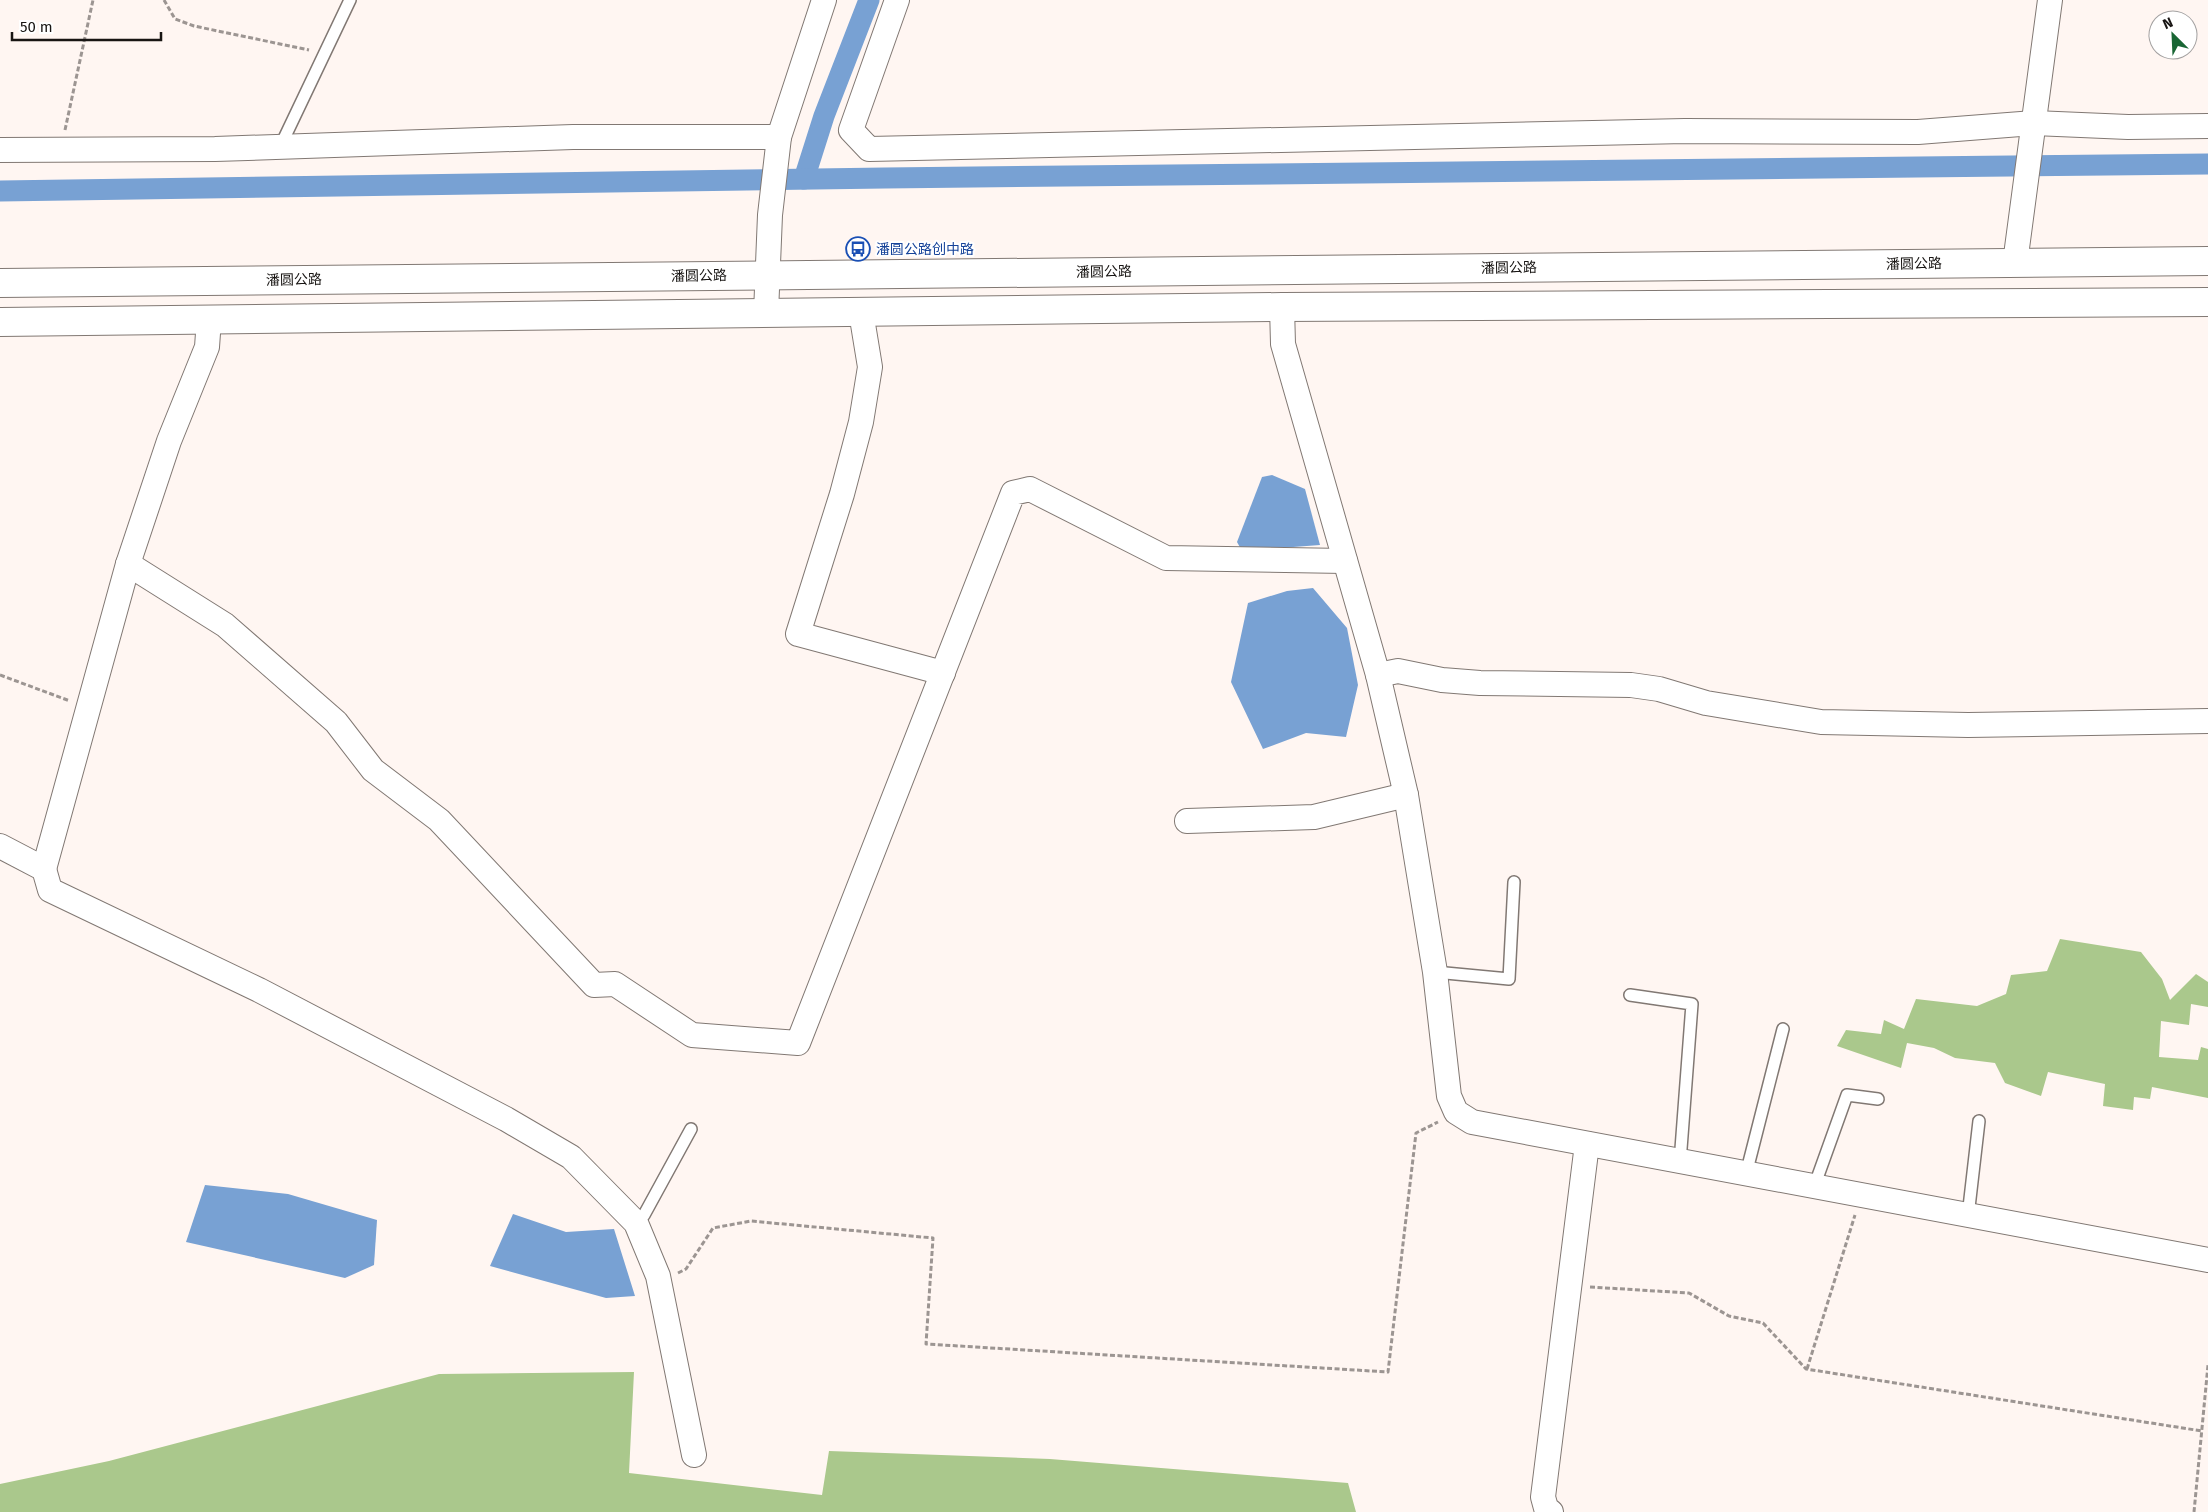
<svg xmlns="http://www.w3.org/2000/svg" width="2208" height="1512" font-family="'Fira Sans','Noto Sans SC',sans-serif">
<style>
.forest{fill:#aac88c}
.water{fill:#78a1d3}
.lines{fill:none;stroke-linecap:round;stroke-linejoin:round}
.canal{stroke:#78a1d3;stroke-width:21}
.lane-casing{stroke:#817873;stroke-width:14}
.street-casing{stroke:#817873;stroke-width:26}
.secondary-casing{stroke:#817873;stroke-width:30}
.path{stroke:#9c9592;stroke-width:3;stroke-dasharray:5 2.5;stroke-linecap:butt}
.lane{stroke:#fff;stroke-width:11}
.street{stroke:#fff;stroke-width:24}
.secondary{stroke:#fff;stroke-width:28}
.labels{text-anchor:middle;dominant-baseline:central;stroke-width:4;stroke-linejoin:round;paint-order:stroke}
.transit-label{font-size:14px;fill:#164399;stroke:#fff;text-anchor:start}
.street-label{font-size:14px;fill:#181513;stroke:#fff}
</style>
<rect width="100%" height="100%" fill="#fff6f2"/>
<g class="forest">
<path d="M2060 939 2141 952 2162 979 2170 1000 2196 974 2208 982V1007L2191 1004 2189 1025 2161 1021 2159 1057 2198 1060 2201 1047 2208 1049V1098L2152 1087 2150 1099 2134 1097 2133 1110 2103 1106 2105 1084 2048 1072 2041 1096 2005 1083 1995 1063 1955 1058 1934 1048 1907 1043 1901 1068 1837 1046 1846 1030 1881 1034 1884 1020 1904 1029 1916 999 1977 1006 2006 994 2011 975 2047 971Z"/>
<path d="M634 1372 629 1473 822 1495 829 1451 1050 1459 1348 1483 1356 1512H0V1484L109 1461 439 1374Z"/>
</g>
<g class="water">
<path d="M1272 475 1305 489 1320 545 1242 551 1237 542 1262 477Z"/>
<path d="M1313 588 1347 628 1358 685 1346 737 1306 733 1263 749 1231 682 1248 603 1287 591Z"/>
<path d="M205 1185 288 1194 377 1220 374 1265 345 1278 186 1242Z"/>
<path d="M513 1214 566 1232 614 1229 635 1296 606 1298 490 1266Z"/>
</g>
<g class="lines">
<g class="canal">
<path d="M804 179 824 116 869 0"/>
<path d="M0 191 885 178 2208 164"/>
</g>
<g class="lane-casing">
<g id="lane">
<path d="M280 147 350 0"/>
<path d="M1435 972 1509 979 1514 882"/>
<path d="M1630 995 1692 1004 1680 1162"/>
<path d="M1746 1174 1783 1029"/>
<path d="M1814 1187 1847 1095 1878 1099"/>
<path d="M1968 1216 1979 1121"/>
<path d="M636 1223 644 1215 691 1129"/>
</g>
</g>
<g class="street-casing">
<g id="street">
<path d="M897 0 851 130 869 149 1685 131 1918 132 2034 123 2128 127 2208 126"/>
<path d="M779 137 824 0"/>
<path d="M0 150 215 149 573 137H779L770 215 766 313"/>
<path d="M2015 263 2050 0"/>
<path d="M1282 307 1283 344 1378 675 1406 795 1435 972 1449 1096 1456 1112 1472 1122 2208 1260"/>
<path d="M861 312 870 367 861 422 842 494 798 634 943 673"/>
<path d="M128 564 225 625 336 722 373 770 439 820 594 985 615 984 692 1035 798 1043 1013 493 1030 489 1166 558 1345 561"/>
<path d="M1378 675 1398 671 1442 680 1480 683 1631 685 1659 689 1706 703 1821 722 1968 725 2208 721"/>
<path d="M1187 821 1314 817 1406 795"/>
<path d="M0 846 44 869 50 890 259 990 506 1119 571 1157 636 1223 658 1276 694 1455"/>
<path d="M44 869 128 564 169 441 207 347 209 319"/>
<path d="M1551 1512 1546 1508 1543 1497 1587 1144"/>
</g>
</g>
<g class="secondary-casing">
<g id="secondary">
<path d="M0 283 2208 261"/>
<path d="M0 322 1282 307 2208 302"/>
</g>
</g>
<g class="path">
<path d="M164 0 175 19 194 26 309 50"/>
<path d="M65 130 93 0"/>
<path d="M0 675 70 701"/>
<path d="M678 1273 686 1269 713 1228 751 1221 933 1238 926 1344 1388 1372 1416 1133 1438 1122"/>
<path d="M1590 1287 1689 1293 1729 1316 1763 1323 1806 1369 2202 1431"/>
<path d="M1807 1369 1855 1215"/>
<path d="M2194 1512 2208 1365"/>
</g>
<use href="#lane" class="lane"/>
<use href="#street" class="street"/>
<use href="#secondary" class="secondary"/>
</g>
<defs>
<g id="bus-ring" transform="scale(1.25)"><circle r="9.5" fill="#fff" stroke="#1a4fb4" stroke-width="1.5"/><path d="M-5-6H5V4H4V6H2V4H-2V6H-4V4H-5ZM-3.5-4V0h7V-4ZM-3.5 1.2v1.5H-2V1.2ZM2 1.2v1.5H3.5V1.2Z" fill="#1a4fb4"/></g>
</defs>
<g fill-rule="evenodd">
<use href="#bus-ring" x="858" y="249"/>
</g>
<g class="labels">
<g class="transit-label">
<text x="876" y="249">潘圆公路创中路</text>
</g>
<g class="street-label">
<text transform="translate(1914 264) rotate(-1)">潘圆公路</text>
<text transform="translate(1509 268) rotate(-1)">潘圆公路</text>
<text transform="translate(1104 272) rotate(-1)">潘圆公路</text>
<text transform="translate(699 276) rotate(-1)">潘圆公路</text>
<text transform="translate(294 280) rotate(-1)">潘圆公路</text>
</g>
</g>
<g transform="translate(2173 35) rotate(336)"><circle r="24" fill="#ffffff" stroke="#a3a1a1"/>
<path d="M0-4L9 19L0 12L-9 19Z" fill="#196634"/>
<text y="-8" font-size="14" font-weight="bold" text-anchor="middle" fill="#181513">N</text>
</g>
<path d="M12 32v8h149v-8" fill="none" stroke="#181513" stroke-width="2.5"/>
<text x="20" y="32" font-size="15" fill="#181513" stroke="#ffffff" stroke-width="4" paint-order="stroke">50 m</text>
</svg>
